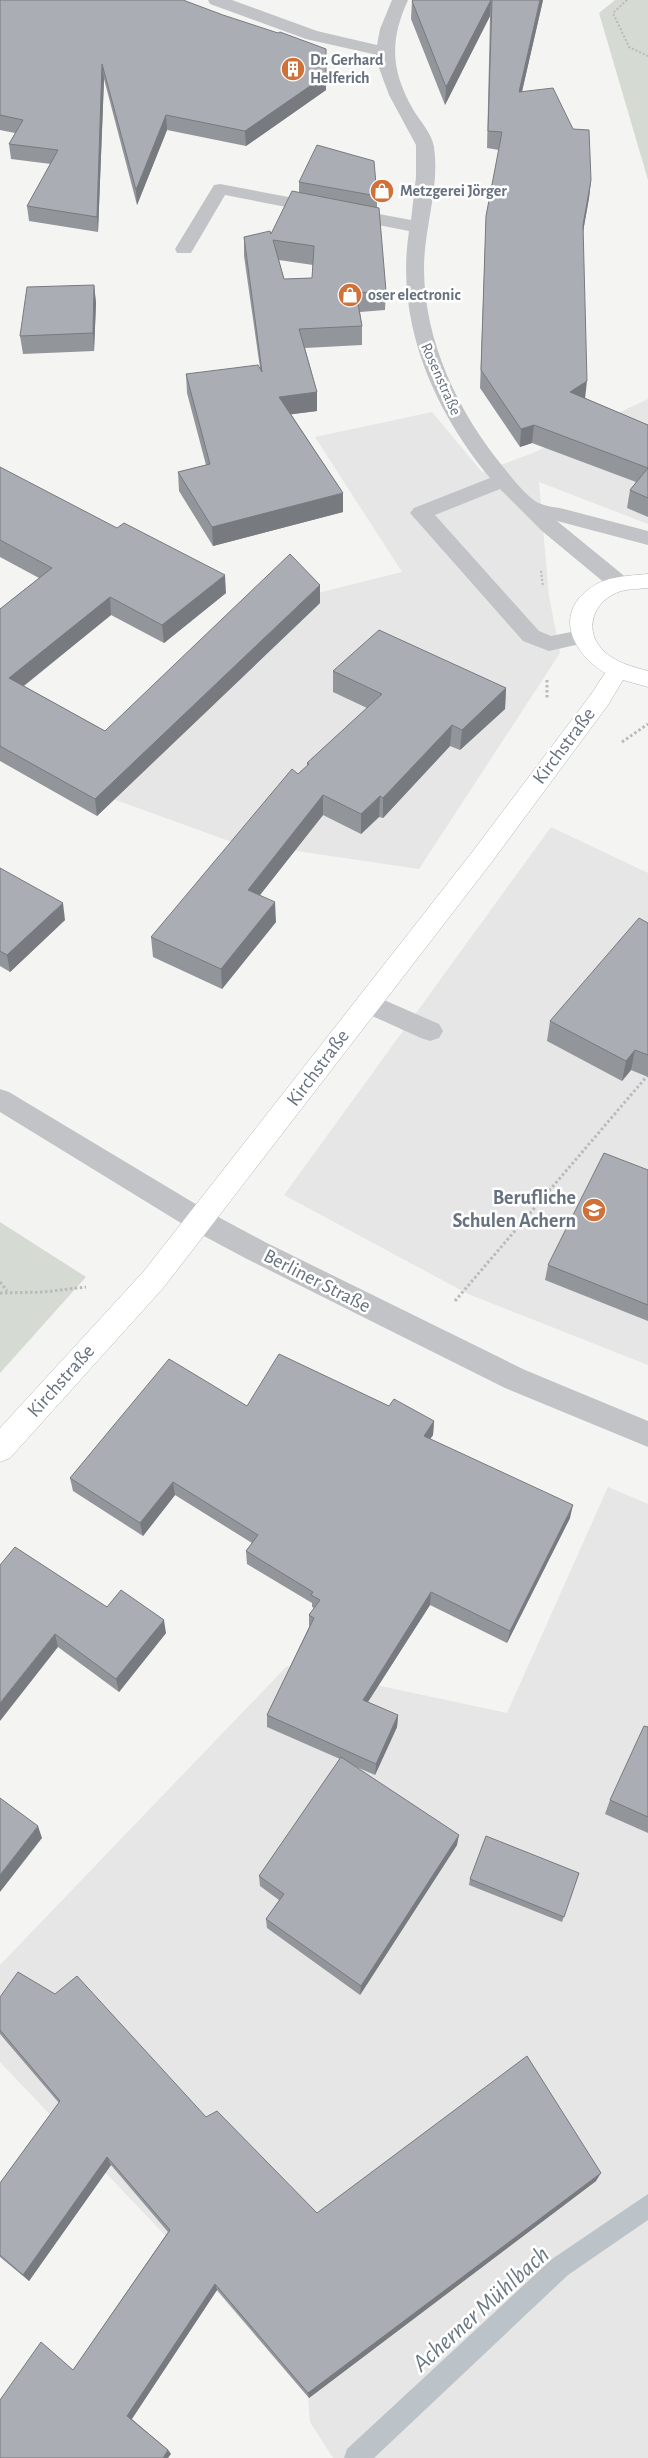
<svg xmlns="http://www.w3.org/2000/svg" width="648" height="2458" font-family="'Alegreya Sans',sans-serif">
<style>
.built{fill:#e5e6e5}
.green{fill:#d5dbd3}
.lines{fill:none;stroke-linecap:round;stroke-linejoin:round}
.stream{fill:#bbc2c8;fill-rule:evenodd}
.major-casing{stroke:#b2b5b9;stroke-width:1}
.path-far1{stroke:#b8babc;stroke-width:2;stroke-dasharray:2 2;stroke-linecap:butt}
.path{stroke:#b8babc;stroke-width:3;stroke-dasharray:2.5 2.5;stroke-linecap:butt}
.minor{fill:#c1c3c6;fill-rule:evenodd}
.major{fill:#fff;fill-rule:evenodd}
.wall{fill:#92969b;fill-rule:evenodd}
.shaded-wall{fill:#777a7e}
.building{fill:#aaaeb4;stroke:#777a7e;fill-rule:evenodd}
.labels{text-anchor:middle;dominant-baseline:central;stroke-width:5;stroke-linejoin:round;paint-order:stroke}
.far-poi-label{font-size:16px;font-weight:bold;fill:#67717f;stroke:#fff;text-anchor:start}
.far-street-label{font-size:16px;fill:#67717f;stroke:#fff}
.street-label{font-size:20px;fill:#67717f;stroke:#fff}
.poi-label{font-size:20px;font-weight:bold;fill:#67717f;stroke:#fff;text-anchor:end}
.near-water-label{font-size:25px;font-style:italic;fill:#697883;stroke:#fff}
</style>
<rect width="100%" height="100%" fill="#f4f5f2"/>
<g class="built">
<path d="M648 399V524L539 482 549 596 560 653 419 869 229 841 116 800 76 778 249 610 402 572 315 437 432 412 482 472 533 453Z"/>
<path d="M551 827 648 873V1365L468 1294 284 1195Z"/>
<path d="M608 1487 648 1504V2458H333L310 2422 308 2397 200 2272 0 2062V1965L287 1666 507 1713Z"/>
</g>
<g class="green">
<path d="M615 0H648V180L599 13Z"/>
<path d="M0 1222 86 1277 0 1373Z"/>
</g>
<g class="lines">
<path class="stream" d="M648 2194V2220L568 2275 374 2458H344L347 2449 552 2259Z"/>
<g class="major-casing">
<path id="major" d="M648 574V588C639 589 629 589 621 591 593 600 581 632 606 653 618 663 633 667 648 671V687L623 680 608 705 491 863 164 1287 10 1458 0 1462V1428L144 1271 473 851 592 693 605 673C574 654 553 616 589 589 605 576 628 576 648 574Z"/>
</g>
<g class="path-far1">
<path d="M627 0 613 13 629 47 648 56"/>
<path d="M541 571 543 587"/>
</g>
<g class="path">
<path d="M547 680V699"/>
<path d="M622 742 648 724"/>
<path d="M0 1282 7 1291"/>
<path d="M0 1293 43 1292 86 1287"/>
<path d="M455 1301 648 1075"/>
</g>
<g class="minor">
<path d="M208 0H232L317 31 377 45 380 29 392 0H408C389 42 391 71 414 111 421 122 432 134 434 147 440 187 424 228 424 268 424 341 458 412 504 468 513 479 523 492 535 501 542 506 555 507 564 509 592 516 620 524 648 531V545L557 521 628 579 631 584 628 589 620 591 612 589 542 531 500 489 435 515 539 631 551 636 581 630 589 632 592 637 589 642 549 651 523 641 410 513 414 508 490 478C433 409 395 322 409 231L225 195 191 253H177L175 249 214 185 220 184 411 220 416 177V145L389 95 379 68 377 55 306 39 210 4Z"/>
<path d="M368 993 439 1024 443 1031 439 1038 430 1041 421 1038 359 1010 355 1003 359 996Z"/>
<path d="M0 1089 9 1092 209 1212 265 1242 525 1370 648 1421V1447L505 1388 245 1258 189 1228 0 1112Z"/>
</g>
<use href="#major" class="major"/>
</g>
<g class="wall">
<path d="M0 0 326 90 246 146 167 130 137 205 104 79 98 232 29 221 27 206 51 164 11 159 9 144 15 133 0 130Z"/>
<path d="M413 0H543L522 91 591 180 589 198 583 232 585 398 648 425V517L627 508 630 490 636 482 532 443 520 447 480 388 486 216 499 150 487 148 490 16 445 105 411 19 412 1Z"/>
<path d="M299 182 377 196V208L386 291 385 310 360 312 362 326V345L305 348 317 392V411L291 414 343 493V512L213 546 179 491 178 472 206 465 187 393 186 374 260 368 244 256V237L271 234 299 192ZM279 260 313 265 312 278 284 279Z"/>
<path d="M94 285 96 303 94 351 23 354 20 336Z"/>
<path d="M0 467 226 593 164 643 111 615 24 686 105 731 320 603 97 816 0 761V609L39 578 0 557Z"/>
<path d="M333 671 506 688 505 709 460 750 450 746 383 818 379 817 361 834 323 815 260 895 276 922 222 989 153 957 151 937 298 774 307 766V763L367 708 333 692Z"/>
<path d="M0 868 65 920 10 972 0 966Z"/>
<path d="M648 923V1077L631 1070 622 1081 547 1041 550 1021Z"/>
<path d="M648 1170V1321L545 1280 548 1265Z"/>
<path d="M247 1406H389L434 1421 433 1435 430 1439 570 1518 507 1643 430 1605 368 1702 398 1715 397 1727 375 1775 354 1766 457 1845 360 1995 267 1928 266 1919 279 1900 260 1886 259 1876 340 1759 267 1727V1715L309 1627V1615L314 1608 312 1607V1603L247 1564 246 1551 252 1543 175 1495 143 1536 73 1491 70 1478Z"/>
<path d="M0 1565 107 1607 166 1633 119 1692 58 1647Z"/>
<path d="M648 1727V1833L605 1814 610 1800Z"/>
<path d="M579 1873 562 1922 469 1885 470 1879Z"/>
<path d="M0 1997 206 2117 317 2213 596 2181 309 2398 217 2290 132 2419 168 2450 171 2454 73 2370 168 2232 111 2165 29 2281 0 2257V2183L59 2103 0 2034Z"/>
</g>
<g class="shaded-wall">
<path d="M491 0 490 16 445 105 446 87Z"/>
<path d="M540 0H543L518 109 519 92Z"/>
<path d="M102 64 104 79 98 232 97 217Z"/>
<path d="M326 75V90L246 146 245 131Z"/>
<path d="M166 115 167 130 137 205 136 190Z"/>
<path d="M591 180 589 198 581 243 583 225Z"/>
<path d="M94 285 96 303 94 351 93 333Z"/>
<path d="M587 381 585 399 570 392Z"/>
<path d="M317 392V411L279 416V397Z"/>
<path d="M534 425 532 443 520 447 521 429Z"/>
<path d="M343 493V512L213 546 212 527Z"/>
<path d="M225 575 226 593 164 643 162 625Z"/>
<path d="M320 585V603L97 816 95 799Z"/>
<path d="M110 597 111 615 12 695 9 678Z"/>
<path d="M506 688 505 709 460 750 462 730Z"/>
<path d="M452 725 450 746 383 818V798Z"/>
<path d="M323 795V815L248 910V890Z"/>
<path d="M380 796 379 817 361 834V814Z"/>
<path d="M275 902 276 922 222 989 221 969Z"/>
<path d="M63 903 65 920 10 972 7 955Z"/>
<path d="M635 1050 631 1070 622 1081 626 1061Z"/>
<path d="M434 1421 433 1435 423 1449 424 1436Z"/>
<path d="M173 1482 175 1495 143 1536 140 1523Z"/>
<path d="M573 1505 570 1518 507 1643 510 1631Z"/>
<path d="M431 1592 430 1605 362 1711 363 1700Z"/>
<path d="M164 1620 166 1633 119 1692 116 1679Z"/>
<path d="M55 1634 58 1647 0 1721V1703Z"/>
<path d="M398 1715 397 1727 375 1775 376 1764Z"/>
<path d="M38 1826 42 1838 0 1892V1875Z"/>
<path d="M459 1835 457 1845 360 1995 361 1986Z"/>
<path d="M107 2157 111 2165 29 2281 23 2275Z"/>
<path d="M601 2173 596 2181 309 2398 308 2393Z"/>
<path d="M215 2284 217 2290 131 2420 127 2416Z"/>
<path d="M168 2450 171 2454 168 2458H163Z"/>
</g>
<g class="building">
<path d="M0 0H183L223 15 278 33 280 32 326 49V75L245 131 166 115 136 190 102 64 97 217 27 206 58 150 9 144 23 120 0 115Z"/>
<path d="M413 0H491L446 87 412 1Z"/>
<path d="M492 0H540L519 92 553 88 573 129 589 130 591 180 583 225 587 381 570 392 648 425V498L630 490 648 468 534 425 521 429 481 370 486 216 502 132 488 131Z"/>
<path d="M317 145 374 161 377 196 299 182Z"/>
<path d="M292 191 379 208 386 291 356 293 362 326 299 329 317 392 279 397 343 493 212 527 178 472 210 464 186 374 258 365 262 372 244 237 270 231 271 234ZM273 240 314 246 312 278 284 279Z"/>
<path d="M94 285 93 333 20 336 27 287Z"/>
<path d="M0 467 117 528 124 523 225 575 162 625 110 597 9 678 105 731 290 554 320 585 95 799 0 746V609L52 568 0 540Z"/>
<path d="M379 630 506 688 462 730 452 725 383 798 380 796 361 814 323 795 248 890 275 902 221 969 151 937 292 769 298 774 309 764 307 763 382 694 333 671Z"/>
<path d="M0 868 63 903 7 955 0 951Z"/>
<path d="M639 918 648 923V1055L635 1050 626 1061 550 1021Z"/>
<path d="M604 1153 648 1170V1305L548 1265Z"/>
<path d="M279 1354 389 1406 394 1399 434 1421 424 1436 573 1505 510 1631 431 1592 363 1700 398 1715 376 1764 267 1715 314 1618 309 1615 320 1600 311 1595 313 1592 246 1551 258 1535 173 1482 140 1523 70 1478 169 1359 247 1406Z"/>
<path d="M15 1547 107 1607 121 1590 164 1620 116 1679 55 1634 0 1703V1565Z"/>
<path d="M644 1726 648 1727V1817L610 1800Z"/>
<path d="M341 1757 459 1835 361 1986 266 1919 284 1894 259 1876Z"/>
<path d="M0 1798 38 1826 0 1875Z"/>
<path d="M486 1836 579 1873 564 1917 470 1879Z"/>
<path d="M18 1972 55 1994 77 1976 206 2117 217 2111 317 2213 527 2056 601 2173 308 2393 215 2284 127 2416 168 2450 163 2458H0V2400L41 2342 73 2370 170 2230 107 2157 23 2275 0 2255V2183L60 2101 0 2030V1997Z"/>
</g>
<defs>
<g id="building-disc" transform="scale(1.25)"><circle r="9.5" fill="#cf7138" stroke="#fff"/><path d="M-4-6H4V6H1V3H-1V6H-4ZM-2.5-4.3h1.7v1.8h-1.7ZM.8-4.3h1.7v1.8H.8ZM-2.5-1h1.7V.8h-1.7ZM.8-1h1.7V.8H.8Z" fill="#fff"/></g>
<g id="shop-disc" transform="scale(1.25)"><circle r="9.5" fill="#cf7138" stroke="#fff"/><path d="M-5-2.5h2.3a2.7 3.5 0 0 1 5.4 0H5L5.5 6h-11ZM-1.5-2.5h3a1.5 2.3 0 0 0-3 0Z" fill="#fff"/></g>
<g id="school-disc" transform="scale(1.25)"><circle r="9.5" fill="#cf7138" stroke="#fff"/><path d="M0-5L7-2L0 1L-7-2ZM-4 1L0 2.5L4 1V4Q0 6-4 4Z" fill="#fff"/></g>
</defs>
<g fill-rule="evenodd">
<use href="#building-disc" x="293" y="69"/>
<use href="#shop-disc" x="382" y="191"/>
<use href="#shop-disc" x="350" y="295"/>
<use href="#school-disc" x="594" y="1210"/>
</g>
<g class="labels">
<g class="far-poi-label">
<text x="310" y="60">Dr. Gerhard<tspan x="310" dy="18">Helferich</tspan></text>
<text x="400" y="191">Metzgerei Jörger</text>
<text x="368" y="295">oser electronic</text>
</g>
<g class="far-street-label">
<text transform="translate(441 379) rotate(66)">Rosenstraße</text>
</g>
<g class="street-label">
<text transform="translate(564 746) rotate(-53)">Kirchstraße</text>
<text transform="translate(318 1068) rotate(-53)">Kirchstraße</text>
<text transform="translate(317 1281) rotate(27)">Berliner Straße</text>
<text transform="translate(61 1381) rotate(-48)">Kirchstraße</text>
</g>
<g class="poi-label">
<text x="576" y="1198">Berufliche<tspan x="576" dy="23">Schulen Achern</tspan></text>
</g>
<g class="near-water-label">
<text transform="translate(481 2309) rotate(-42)">Acherner Mühlbach</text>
</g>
</g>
</svg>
